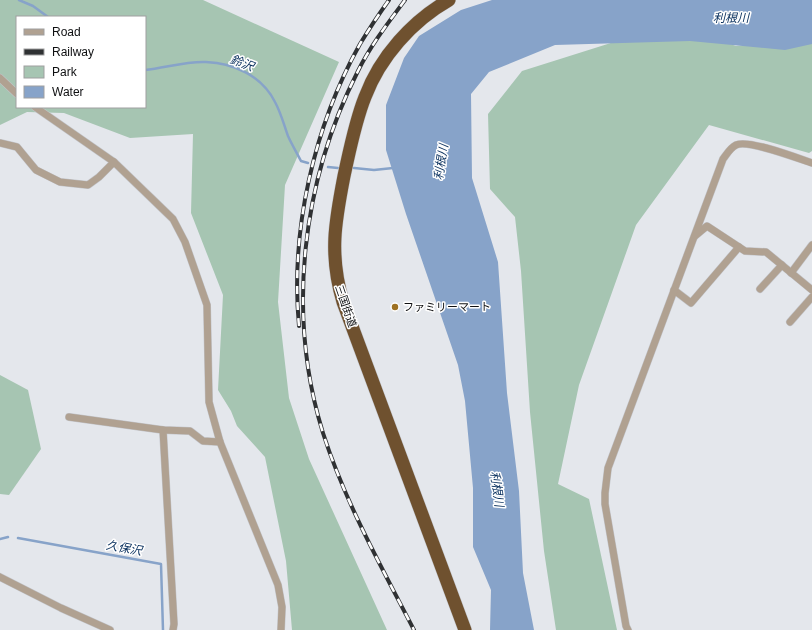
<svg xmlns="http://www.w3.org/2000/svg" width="812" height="630" font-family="Helvetica,'Noto Sans JP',sans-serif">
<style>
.green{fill:#a6c5b2;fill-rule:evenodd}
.water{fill:#87a3c9}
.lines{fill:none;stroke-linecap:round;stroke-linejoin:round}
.stream{stroke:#87a3c9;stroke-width:2.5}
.street-casing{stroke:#c2c4c9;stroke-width:8}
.highway-casing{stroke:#c2c4c9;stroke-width:14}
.street{stroke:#b0a191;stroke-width:7}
.highway{stroke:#6f512f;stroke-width:13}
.rail-casing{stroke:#2f3133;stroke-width:4}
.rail{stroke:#fff;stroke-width:2.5;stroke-dasharray:8;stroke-linecap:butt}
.poi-dot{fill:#9e7122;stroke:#fff;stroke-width:1.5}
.labels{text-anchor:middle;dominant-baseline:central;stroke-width:3;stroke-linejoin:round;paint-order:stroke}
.street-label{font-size:11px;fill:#0e0f11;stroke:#fff}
.poi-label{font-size:11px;fill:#0e0f11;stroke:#fff;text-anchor:start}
.water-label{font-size:12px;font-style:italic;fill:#082f5d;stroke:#fff}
</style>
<rect width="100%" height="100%" fill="#e4e7ec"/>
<g class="green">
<path d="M0 0H203L339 62 285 185 278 302 289 398 309 459 387 630H292L286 561 265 457 237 426 231 411 218 390 223 295 191 213 193 134 130 138 64 113 27 112 0 125ZM17 17H145V107H17Z"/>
<path d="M671 24 736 46 812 40V151L809 153 709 125 636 225 579 385 558 484 589 499 617 630H556L544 551 530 412 521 271 515 217 490 189 488 114 522 71Z"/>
<path d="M0 375 28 390 41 449 9 495 0 494Z"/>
</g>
<path class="water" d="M492 0H812V44L785 50 690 41 555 45 489 72 471 94 472 178 498 262 507 393 519 491 523 573 534 630H490L491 590 473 547V488L465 401 458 365 406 214 386 150V105L404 58 419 36 461 10Z"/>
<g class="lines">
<g class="stream">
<path d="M19 0 33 6 48 17"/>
<path d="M145 70C165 68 186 61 206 62 234 63 262 76 275 102 281 113 284 125 288 136 292 145 297 153 301 161L308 163"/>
<path d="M328 167 338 168"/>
<path d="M354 168 374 170 393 168"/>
<path d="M18 538 161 564 163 630"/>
<path d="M0 539 8 537"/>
</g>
<g class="street-casing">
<g id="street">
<path d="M0 78 17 94"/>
<path d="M35 107 114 162 173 219 185 242 207 305 209 402 220 442 278 585 282 607 281 630"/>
<path d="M0 143 17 147 36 170 60 182 88 185 99 177 114 162"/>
<path d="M695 236 707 226 745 251 766 252 812 290"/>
<path d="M791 273 812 245"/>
<path d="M760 289 782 265"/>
<path d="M674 290 691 303 739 247"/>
<path d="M790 322 812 297"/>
<path d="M69 417 163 430 190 431 203 441 220 442"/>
<path d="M163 430 174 624 173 630"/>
<path d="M0 577 61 608 110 630"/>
<path d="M628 630 626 626 605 504V493L608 468 723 159C727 154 730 148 736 145 748 139 797 158 812 163"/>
</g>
</g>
<g class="highway-casing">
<path id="highway" d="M449 0C412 21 380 57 365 97 355 122 350 149 344 176 335 222 329 255 343 302L465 630"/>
</g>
<use href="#street" class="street"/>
<use href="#highway" class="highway"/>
<g class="rail-casing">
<g id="rail">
<path d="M405 0C388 23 371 45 358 71 302 181 286 314 323 433 345 502 381 566 414 630"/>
<path d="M299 326C290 231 314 126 360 44 369 29 379 14 389 0"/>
</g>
</g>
<use href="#rail" class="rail"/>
</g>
<circle class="poi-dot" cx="395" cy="307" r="4"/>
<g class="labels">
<g class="street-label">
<text transform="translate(346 306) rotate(71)">三国街道</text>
</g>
<g class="poi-label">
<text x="403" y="307">ファミリーマート</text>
</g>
<g class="water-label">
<text x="731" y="18">利根川</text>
<text transform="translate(242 63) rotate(21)">鈴沢</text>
<text transform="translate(441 162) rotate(-81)">利根川</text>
<text transform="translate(497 489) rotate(82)">利根川</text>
<text transform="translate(124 548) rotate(10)">久保沢</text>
</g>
</g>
<rect x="16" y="16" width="130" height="92" fill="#ffffff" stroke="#9f9fa0"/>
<rect x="24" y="29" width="20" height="6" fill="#b0a191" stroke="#9f9fa0"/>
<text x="52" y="36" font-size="12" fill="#0e0f11">Road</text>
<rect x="24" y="49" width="20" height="6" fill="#2f3133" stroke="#9f9fa0"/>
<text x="52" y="56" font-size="12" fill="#0e0f11">Railway</text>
<rect x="24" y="66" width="20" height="12" fill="#a6c5b2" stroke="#9f9fa0"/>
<text x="52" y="76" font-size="12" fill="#0e0f11">Park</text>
<rect x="24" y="86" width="20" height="12" fill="#87a3c9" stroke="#9f9fa0"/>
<text x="52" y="96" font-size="12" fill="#0e0f11">Water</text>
</svg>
